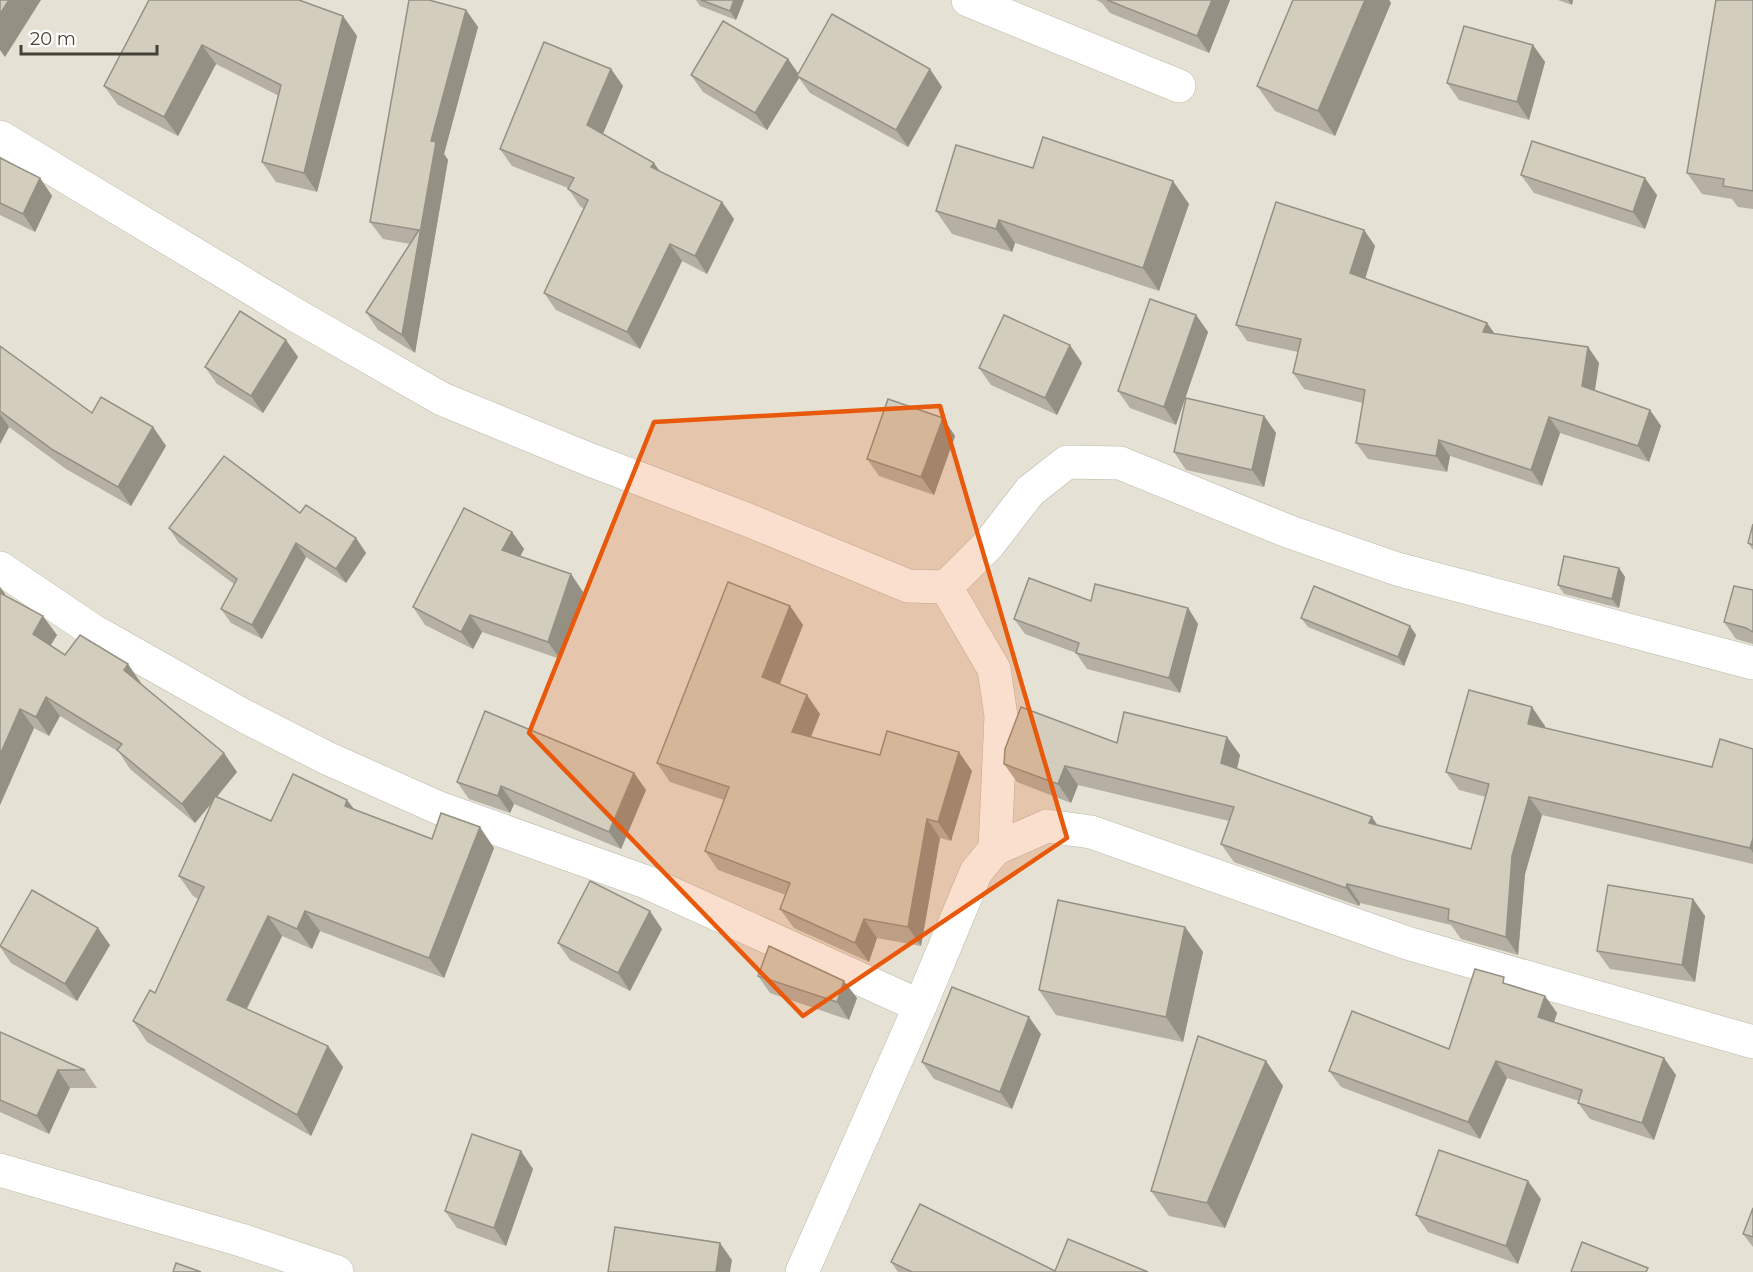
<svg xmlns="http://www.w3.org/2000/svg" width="1753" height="1272" font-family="Montserrat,sans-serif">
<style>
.residential{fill:#e5e2d5}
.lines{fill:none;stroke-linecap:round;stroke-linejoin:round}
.minor-casing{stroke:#bcb9aa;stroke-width:34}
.minor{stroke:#fff;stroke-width:33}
.wall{fill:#b5b0a3}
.shaded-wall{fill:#949084}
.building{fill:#d3cdbd;stroke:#949084;stroke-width:1.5}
.marked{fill:#e8590c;fill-opacity:0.2;stroke:#e8590c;stroke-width:4.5;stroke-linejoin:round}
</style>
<rect width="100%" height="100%" fill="#f2f0e6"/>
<rect class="residential" x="0" y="0" width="1753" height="1272"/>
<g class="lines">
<g class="minor-casing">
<g id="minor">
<path d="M968 0 1179 86"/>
<path d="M0 137 299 317 442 399 588 459 748 520 908 586 946 587 989 544 1030 491 1067 462 1120 463 1290 532 1397 569 1753 663"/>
<path d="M0 568 92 630 246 717 329 759 439 808 646 882 920 1006"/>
<path d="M946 587 994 669 1001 716 995 849"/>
<path d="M0 1170 241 1240 337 1272"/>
<path d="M802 1272 920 1006 976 872 995 849 1047 826 1091 832 1407 943 1753 1042"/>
</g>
</g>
<use href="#minor" class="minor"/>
</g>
<g class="wall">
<path d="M149 0 343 16 357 36 317 192 276 182 262 162 279 96 216 64 178 136 118 105 104 86Z"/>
<path d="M696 0H744L736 20 700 6Z"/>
<path d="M1096 0H1230L1209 53 1110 13 1102 3Z"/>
<path d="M1293 0H1389L1391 3 1335 136 1275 111 1257 86Z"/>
<path d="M1558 0H1573L1572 5Z"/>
<path d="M1753 0V209L1738 207 1732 199 1702 194 1687 173Z"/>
<path d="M466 10 478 27 444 154 448 160 415 353 378 330 366 312 410 244 383 239 370 222Z"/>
<path d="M1533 45 1545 62 1529 120 1459 100 1447 83Z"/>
<path d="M788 59 798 74 942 87 908 147 810 93 799 78 767 130 703 92 691 75Z"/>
<path d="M611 69 623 86 603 134 660 172 722 202 734 219 707 274 682 261 640 349 556 310 544 293 584 209 580 206 568 188 512 166 500 149Z"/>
<path d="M0 158 40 178 52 196 35 232 0 215Z"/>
<path d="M1033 168 1189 204 1159 291 1015 243 1012 252 952 234 936 211Z"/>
<path d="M1521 175 1657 195 1645 229 1534 193Z"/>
<path d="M1364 230 1375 246 1365 279 1487 323 1495 334 1588 347 1599 363 1595 390 1650 410 1661 426 1649 462 1560 433 1542 486 1450 456 1447 472 1368 459 1356 443 1363 403 1304 389 1293 373 1298 352 1247 341 1236 325Z"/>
<path d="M1196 315 1208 332 1176 425 1130 408 1118 391Z"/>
<path d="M286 340 298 357 263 413 217 384 205 367Z"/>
<path d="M0 346 92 413 153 427 166 446 131 506 66 469 9 427 0 444Z"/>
<path d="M1082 363 1057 415 991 385 979 368Z"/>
<path d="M1264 416 1276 433 1264 487 1186 470 1174 452Z"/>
<path d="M943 418 955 436 934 495 879 476 867 459Z"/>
<path d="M300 513 356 538 366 553 346 583 306 557 262 639 231 623 221 609 234 584 179 543 169 528Z"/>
<path d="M1753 524V550L1748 543Z"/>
<path d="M512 532 524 549 520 557 571 574 583 592 560 659 482 632 473 649 425 625 413 607Z"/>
<path d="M1619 568 1625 577 1619 608 1564 594 1558 585Z"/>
<path d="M0 587 5 594 4 595 57 635 50 646 65 655 141 683V684L237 772 217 797 271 821 347 800 354 809 432 839 494 848 444 978 320 931 312 949 282 936 247 1009 328 1046 343 1067 311 1136 147 1042 133 1021 155 993 198 899 193 896 179 876 211 804 195 823 130 769 119 752 60 716 49 736 34 728 0 805Z"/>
<path d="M1753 590V644L1736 639 1724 622Z"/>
<path d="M790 606 803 625 780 684 820 714 811 737 880 755 972 771 951 841 940 838 921 946 877 938 869 962 794 928 780 909 786 895 718 870 705 851 724 800 670 782 657 763Z"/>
<path d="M1188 608 1198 624 1180 693 1087 669 1076 653 1025 634 1014 619Z"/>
<path d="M1301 618 1410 626 1416 635 1404 666 1308 627Z"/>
<path d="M1545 726V728L1712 767 1753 749V864L1542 815 1525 874 1518 955 1461 939 1451 925 1360 903 1359 906 1234 862 1221 844 1229 821 1078 785 1071 803 1017 782 1004 764 1117 743 1227 737 1240 755 1237 769 1372 817 1378 826 1471 849 1486 797 1459 790 1446 772Z"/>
<path d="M634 773 646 790 621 849 514 804 510 813 469 799 457 782Z"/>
<path d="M1693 899 1705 916 1695 982 1610 969 1597 951Z"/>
<path d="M1185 927 1203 952 1183 1042 1056 1015 1039 990Z"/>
<path d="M662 929 630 991 570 960 558 943Z"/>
<path d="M0 945H110L77 1001 11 963 0 947Z"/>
<path d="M758 976 857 998 849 1020 770 993Z"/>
<path d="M1509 984 1545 996 1557 1013 1554 1022 1676 1075 1654 1140 1590 1119 1578 1103 1579 1101 1507 1078 1480 1139 1341 1087 1329 1071 1449 1049Z"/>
<path d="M0 1032 85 1070 97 1088H70L49 1134 0 1112Z"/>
<path d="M1041 1034 1012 1109 934 1079 922 1062Z"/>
<path d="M1266 1061 1283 1086 1225 1228 1169 1216 1151 1191Z"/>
<path d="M533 1169 506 1246 457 1228 445 1211Z"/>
<path d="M1541 1199 1518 1264 1428 1232 1416 1215Z"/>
<path d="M1753 1208V1247L1743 1234Z"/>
<path d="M891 1262 1055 1271 1148 1272H898Z"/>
</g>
<g class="shaded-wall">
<path d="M9 0H41L5 57 0 50V14Z"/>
<path d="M734 0H744L736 20 730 11Z"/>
<path d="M1212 0H1230L1209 53 1197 36Z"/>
<path d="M1365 0H1389L1391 3 1335 136 1318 111Z"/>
<path d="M1568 0H1573L1572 5Z"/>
<path d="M466 10 478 27 444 154 448 160 415 353 402 335 435 147 431 141Z"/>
<path d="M343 16 357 36 317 192 304 173Z"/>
<path d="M202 45 216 64 178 136 164 117Z"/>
<path d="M1533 45 1545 62 1529 120 1517 102Z"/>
<path d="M788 59 800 76H797L799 78 767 130 755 113Z"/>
<path d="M611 69 623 86 599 143 587 125Z"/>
<path d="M930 69 942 87 908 147 896 130Z"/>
<path d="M654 163 666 180 651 167Z"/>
<path d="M40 178 52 196 35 232 23 214Z"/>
<path d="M1645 178 1657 195 1645 229 1633 212Z"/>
<path d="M1173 181 1189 204 1159 291 1143 268Z"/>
<path d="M722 202 734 219 707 274 695 256Z"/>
<path d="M999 220 1015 243 1012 252 996 229Z"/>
<path d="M1364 230 1375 246 1362 289 1350 273Z"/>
<path d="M670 244 682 261 640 349 627 332Z"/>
<path d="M1196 315 1208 332 1176 425 1164 407Z"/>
<path d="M1487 323 1498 339 1483 332Z"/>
<path d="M286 340 298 357 263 413 251 396Z"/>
<path d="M1070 345 1082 363 1057 415 1045 398Z"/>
<path d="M1588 347 1599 363 1593 402 1582 386Z"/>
<path d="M1650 410 1661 426 1649 462 1638 446Z"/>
<path d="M0 414 9 427 0 444Z"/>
<path d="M1264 416 1276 433 1264 487 1252 470Z"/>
<path d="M1549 417 1560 433 1542 486 1531 470Z"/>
<path d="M943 418 955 436 934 495 921 477Z"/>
<path d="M153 427 166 446 131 506 118 487Z"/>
<path d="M1439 440 1450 456 1447 472 1436 456Z"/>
<path d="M512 532 524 549 514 568 502 550Z"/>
<path d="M356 538 366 553 346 583 336 569Z"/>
<path d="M296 543 306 557 262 639 252 625Z"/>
<path d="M1619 568 1625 577 1619 608 1612 599Z"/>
<path d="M571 574 583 592 560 659 548 642Z"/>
<path d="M0 587 5 594 1 605 0 604Z"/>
<path d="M790 606 803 625 775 696 762 677Z"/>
<path d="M1188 608 1198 624 1180 693 1169 678Z"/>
<path d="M470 615 482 632 473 649 461 632Z"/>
<path d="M43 616 57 635 46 653 33 634Z"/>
<path d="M1410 626 1416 635 1404 666 1398 657Z"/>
<path d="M128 664 141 683 138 689 124 670Z"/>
<path d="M807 695 820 714 805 751 792 732Z"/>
<path d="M46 697 60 716 49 736 36 717Z"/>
<path d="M1532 707 1545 726 1541 743 1528 724Z"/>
<path d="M20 709 34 728 0 805V755Z"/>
<path d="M1227 737 1240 755 1234 782 1221 763Z"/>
<path d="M959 752 972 771 951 841 938 822Z"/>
<path d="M224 753 237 772 195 823 182 804Z"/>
<path d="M1065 766 1078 785 1071 803 1058 784Z"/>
<path d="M634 773 646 790 621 849 609 832Z"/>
<path d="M501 786 514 804 510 813 498 796Z"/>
<path d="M1529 797 1542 815 1525 874 1518 955 1506 937 1512 856Z"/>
<path d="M347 800 362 820 345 806Z"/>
<path d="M1372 817 1384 835 1369 823Z"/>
<path d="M927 819 940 838 921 946 908 927Z"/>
<path d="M480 827 494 848 444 978 429 958Z"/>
<path d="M1753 838V853L1750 848Z"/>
<path d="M1347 884 1360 903 1359 906 1346 888Z"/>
<path d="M1693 899 1705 916 1695 982 1682 965Z"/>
<path d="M305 911 320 931 312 949 297 929Z"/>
<path d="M650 911 662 929 630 991 618 973Z"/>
<path d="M268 916 282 936 241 1020 227 1000Z"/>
<path d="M864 919 877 938 869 962 855 943Z"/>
<path d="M1185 927 1203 952 1183 1042 1166 1017Z"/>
<path d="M98 928 110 945 77 1001 65 984Z"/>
<path d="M844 981 857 998 849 1020 837 1002Z"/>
<path d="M1545 996 1557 1013 1550 1034 1538 1017Z"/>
<path d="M1029 1017 1041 1034 1012 1109 1000 1092Z"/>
<path d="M328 1046 343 1067 311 1136 297 1115Z"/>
<path d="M1664 1058 1676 1075 1654 1140 1642 1123Z"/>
<path d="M1266 1061 1283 1086 1225 1228 1207 1203Z"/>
<path d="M1496 1061 1507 1078 1480 1139 1468 1122Z"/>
<path d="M58 1070 70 1088 49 1134 37 1116Z"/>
<path d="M521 1151 533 1169 506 1246 494 1228Z"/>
<path d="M1528 1181 1541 1199 1518 1264 1506 1246Z"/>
<path d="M720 1243 732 1260 730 1272H716Z"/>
</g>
<g class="building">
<path d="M0 0H9L0 14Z"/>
<path d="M149 0H299L343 16 304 173 262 162 281 85 202 45 164 117 104 86Z"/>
<path d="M409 0H429L466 10 431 141 436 142 402 335 366 312 419 230 370 222Z"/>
<path d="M701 0H734L730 11Z"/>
<path d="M1107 0H1212L1197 36Z"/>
<path d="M1293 0H1365L1318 111 1257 86Z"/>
<path d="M1716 0H1753V191L1723 186 1724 179 1687 173Z"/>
<path d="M832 14 930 69 896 130 797 76Z"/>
<path d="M723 21 788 59 755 113 691 75Z"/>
<path d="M1464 26 1533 45 1517 102 1447 83Z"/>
<path d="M544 42 611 69 587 125 654 163 651 167 722 202 695 256 670 244 627 332 544 293 588 200 568 189 574 178 500 149Z"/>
<path d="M1043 137 1173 181 1143 268 999 220 996 229 936 211 956 145 1033 168Z"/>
<path d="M1532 141 1645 178 1633 212 1521 175Z"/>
<path d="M0 158 40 178 23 214 0 203Z"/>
<path d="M1276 202 1364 230 1350 273 1487 323 1483 332 1588 347 1582 386 1650 410 1638 446 1549 417 1531 470 1439 440 1436 456 1356 443 1365 390 1293 373 1301 339 1236 325Z"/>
<path d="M1150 299 1196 315 1164 407 1118 391Z"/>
<path d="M240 311 286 340 251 396 205 367Z"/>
<path d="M1004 315 1070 345 1045 398 979 368Z"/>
<path d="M0 346 92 413 101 397 153 427 118 487 53 450 0 411Z"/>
<path d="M1186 398 1264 416 1252 470 1174 452Z"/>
<path d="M888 399 943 418 921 477 867 459Z"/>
<path d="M224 456 300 513 306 505 356 538 336 569 296 543 252 625 221 609 237 579 169 528Z"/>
<path d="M464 508 512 532 502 550 571 574 548 642 470 615 461 632 413 607Z"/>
<path d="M1753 524V545L1748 543Z"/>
<path d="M1564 556 1619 568 1612 599 1558 585Z"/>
<path d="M1029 578 1091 601 1095 584 1188 608 1169 678 1076 653 1079 643 1014 619Z"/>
<path d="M728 582 790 606 762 677 807 695 792 732 880 755 887 731 959 752 938 822 927 819 908 927 864 919 855 943 780 909 790 883 705 851 729 787 657 763Z"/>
<path d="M1314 586 1410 626 1398 657 1301 618Z"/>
<path d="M1734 586 1753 590V632L1746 628 1724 622Z"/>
<path d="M0 593 43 616 33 634 65 655 80 635 128 664 124 670 224 753 182 804 117 750 122 744 46 697 36 717 20 709 0 755Z"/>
<path d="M1469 690 1532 707 1528 724 1712 767 1720 739 1753 749V838L1750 848 1529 797 1512 856 1506 937 1448 920 1449 909 1347 884 1346 888 1221 844 1234 807 1065 766 1058 784 1004 764 1005 749 1021 707 1117 743 1124 712 1227 737 1221 763 1372 817 1369 823 1471 849 1489 784 1446 772Z"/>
<path d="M485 711 634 773 609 832 501 786 498 796 457 782Z"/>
<path d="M293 774 347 800 345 806 432 839 441 813 480 827 429 958 305 911 297 929 268 916 227 1000 328 1046 297 1115 133 1021 150 990 155 993 204 887 179 876 215 796 271 821Z"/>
<path d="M590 881 650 911 618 973 558 943Z"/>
<path d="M1608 885 1693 899 1682 965 1597 951Z"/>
<path d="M32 890 98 928 65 984 0 946Z"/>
<path d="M1058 900 1185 927 1166 1017 1039 990Z"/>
<path d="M769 946 844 981 837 1002 758 976Z"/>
<path d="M1475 969 1504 977 1503 983 1545 996 1538 1017 1664 1058 1642 1123 1578 1103 1582 1090 1496 1061 1468 1122 1329 1071 1352 1011 1449 1049Z"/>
<path d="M952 987 1029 1017 1000 1092 922 1062Z"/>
<path d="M0 1032 85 1070H58L37 1116 0 1100Z"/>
<path d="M1198 1036 1266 1061 1207 1203 1151 1191Z"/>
<path d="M472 1134 521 1151 494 1228 445 1211Z"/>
<path d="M1439 1150 1528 1181 1506 1246 1416 1215Z"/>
<path d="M920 1204 1055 1271 1068 1239 1148 1272H912L891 1262Z"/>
<path d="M1753 1208V1237L1743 1234Z"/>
<path d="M615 1227 720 1243 716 1272H608Z"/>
<path d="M1582 1242 1648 1268 1646 1272H1571Z"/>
<path d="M176 1263 201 1272H173Z"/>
</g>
<path class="marked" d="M940 406 1067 838 803 1016 529 733 654 422Z"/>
<path d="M21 45v9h136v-9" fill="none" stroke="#444136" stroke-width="3"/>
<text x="30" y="45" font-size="18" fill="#444136" stroke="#ffffff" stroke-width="4.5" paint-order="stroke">20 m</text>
</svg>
